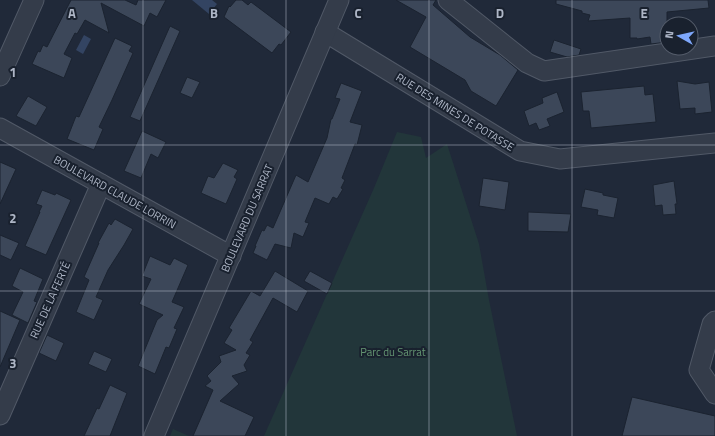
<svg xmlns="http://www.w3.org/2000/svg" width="715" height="436" font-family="'Titillium Web',sans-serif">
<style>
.green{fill:#22363a}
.water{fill:#334462}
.building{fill:#3c4759;stroke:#1b2330}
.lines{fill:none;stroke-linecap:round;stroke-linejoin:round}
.minor-casing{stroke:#515967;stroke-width:21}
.minor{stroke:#343c4a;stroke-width:19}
.grid{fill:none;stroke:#aeb6c6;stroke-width:1;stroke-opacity:0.55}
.labels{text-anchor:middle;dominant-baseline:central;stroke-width:4;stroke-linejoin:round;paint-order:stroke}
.street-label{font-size:11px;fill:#aeb6c6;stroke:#19212e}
.park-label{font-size:11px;fill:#659773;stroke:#19212e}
.grid-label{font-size:13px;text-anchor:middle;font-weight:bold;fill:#aeb6c6;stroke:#19212e;stroke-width:4;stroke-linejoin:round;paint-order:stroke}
</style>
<rect width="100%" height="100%" fill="#202939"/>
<g class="green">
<path d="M397 132 421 137 426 158 447 144 479 244 489 300 517 436H264L374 188Z"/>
<path d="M173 429 189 436H170Z"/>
</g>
<g class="water">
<path d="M192 0H212L217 4 209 14Z"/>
<path d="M84 35 91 39 83 54 76 50Z"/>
</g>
<g class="building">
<path d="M71 0H125L136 5 138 0H166L157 17 150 13 144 26 101 3 109 33 85 20 77 34 75 33 64 54 72 58 64 78 32 64 38 51 40 52 43 45 47 47Z"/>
<path d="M236 0H242L248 5 251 2 291 32 281 45 279 44 272 53 224 17 229 6 230 7Z"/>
<path d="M396 0H436L433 5 470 37 500 55 518 70 496 106 471 91 465 80 410 47 426 17Z"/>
<path d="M556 0H708L709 8 667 12V42L651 44 650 37 637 39V38H630V18L588 21 590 15 582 13V11L556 4Z"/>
<path d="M170 26 180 31 140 121 130 117Z"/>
<path d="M115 38 132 46 129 51 133 53 112 100 99 127 103 129 94 150 67 139 76 116 79 117Z"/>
<path d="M554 40 581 49 579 55 567 57 550 52Z"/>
<path d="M187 77 200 82 192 98 180 93Z"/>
<path d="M677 81 695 84 709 82 712 112 695 114V108L680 109Z"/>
<path d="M341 83 362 91 350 122 362 125 357 145 355 144 342 178 345 180 341 188 343 189 337 199 333 197 329 204 315 198 305 222 309 223 303 237 294 233 291 248 275 244 267 260 253 253 256 246H255L262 230 264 231 267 225 273 228 296 175 308 182 327 138 331 119H332L340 99 335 98Z"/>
<path d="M644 86 645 95 653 94 656 122 591 128 589 111H583L581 92Z"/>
<path d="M557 92 564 112 547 119 550 126 539 130 536 123 529 126 524 111 543 103 542 98Z"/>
<path d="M28 96 47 107 36 126 16 116Z"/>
<path d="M142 131 166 142 158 158 151 154 141 178 124 171Z"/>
<path d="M0 162 16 169 0 204Z"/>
<path d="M223 163 238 170 234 177 237 179 226 204 201 193 208 176 214 178Z"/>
<path d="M483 178 509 182 505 210 479 206Z"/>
<path d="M674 181 677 204H675L676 214 663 215 662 205 655 206 653 185Z"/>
<path d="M585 189 603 193V195L618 198 614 218 597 215 598 210 581 207Z"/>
<path d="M42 190 55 195 56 193 71 200 46 255 25 246 40 212H39L42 206 36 204Z"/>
<path d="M528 212 571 214 568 232 528 231Z"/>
<path d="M115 219 133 229 124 245 108 270 96 297 103 300 94 320 76 312 89 280 84 277 99 243H98L109 223 111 225Z"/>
<path d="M0 235 19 243 11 260 0 255Z"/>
<path d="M150 256 170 265 174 258 188 265 172 302 184 307 174 328 177 329 169 348 166 347 155 374 138 366 157 320 163 315 139 304 151 279 142 276Z"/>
<path d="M20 268 43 279 34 301 37 302 28 323 12 315 23 292 12 286Z"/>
<path d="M275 271 308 291 297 312 273 298 250 340 253 342 246 353 250 355 244 365 247 371 232 376 239 384 220 401 254 417 245 436H193L213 390 205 386 211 381 207 376 221 362 219 356 236 350 224 343 232 330 229 328 251 291 260 296Z"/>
<path d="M310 271 332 283 327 294 304 281Z"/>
<path d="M0 311 20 320 0 367Z"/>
<path d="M47 335 64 343 56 361 39 353Z"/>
<path d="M94 351 112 359 106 372 88 364Z"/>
<path d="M110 385 127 393 110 436H84L97 408 99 409Z"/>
<path d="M632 397 715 416V436H622Z"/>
</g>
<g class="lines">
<g class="minor-casing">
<g id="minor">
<path d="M448 0 527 63 544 71 715 46"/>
<path d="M325 32 520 151 560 159 715 143"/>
<path d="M0 76 34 0"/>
<path d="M0 128 231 256"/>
<path d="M715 321 712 324 699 370 715 394"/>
<path d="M0 415 101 184"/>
<path d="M154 436 339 0"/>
</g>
</g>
<use href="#minor" class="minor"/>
</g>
<path class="grid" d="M143 0V436M286 0V436M429 0V436M572 0V436M0 145H715M0 291H715"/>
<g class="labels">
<g class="street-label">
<text transform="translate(455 112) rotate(32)">RUE DES MINES DE POTASSE</text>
<text transform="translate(115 192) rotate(29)">BOULEVARD CLAUDE LORRIN</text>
<text transform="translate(247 218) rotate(-67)">BOULEVARD DU SARRAT</text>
<text transform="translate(50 300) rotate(-66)">RUE DE LA FERTÉ</text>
</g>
<g class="park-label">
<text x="393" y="352">Parc du Sarrat</text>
</g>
</g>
<g class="grid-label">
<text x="72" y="18">A</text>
<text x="214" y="18">B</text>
<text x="358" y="18">C</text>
<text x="500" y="18">D</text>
<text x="644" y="18">E</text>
<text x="13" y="77">1</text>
<text x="13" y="223">2</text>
<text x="13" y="368">3</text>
</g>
<g transform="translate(679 36) rotate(278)"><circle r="19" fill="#19212e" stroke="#555d6b"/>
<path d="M0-3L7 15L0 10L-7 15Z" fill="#7ea7fb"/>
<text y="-6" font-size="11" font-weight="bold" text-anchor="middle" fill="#aeb6c6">N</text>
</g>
</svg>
